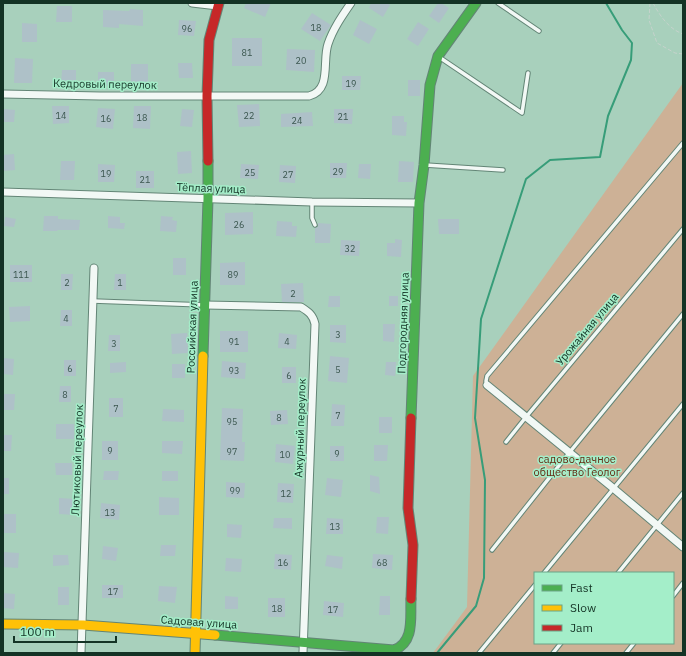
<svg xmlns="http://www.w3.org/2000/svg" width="686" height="656" font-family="'IBM Plex Sans',sans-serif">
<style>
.green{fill:#cdb196;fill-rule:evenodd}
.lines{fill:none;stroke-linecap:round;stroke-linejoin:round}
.stream{stroke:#379d79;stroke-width:2}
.building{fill:#aec1c8}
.lane-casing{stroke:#638576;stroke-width:5.5}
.street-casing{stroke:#638576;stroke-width:9}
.fast-casing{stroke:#638576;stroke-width:11}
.slow-casing{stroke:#638576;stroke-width:11}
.jam-casing{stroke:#638576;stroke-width:11}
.path{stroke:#c5d3cc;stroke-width:1;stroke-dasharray:4 2;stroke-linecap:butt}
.lane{stroke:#f2f8f5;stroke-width:3.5}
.street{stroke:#f2f8f5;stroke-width:7}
.fast{stroke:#4caf50;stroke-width:9}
.slow{stroke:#ffc107;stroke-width:9}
.jam{stroke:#c62828;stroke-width:9}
.labels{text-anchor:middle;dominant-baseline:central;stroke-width:3;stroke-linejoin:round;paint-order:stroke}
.number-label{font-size:9px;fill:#3a564e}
.street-label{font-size:11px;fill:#143325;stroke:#a4eec9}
.park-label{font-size:11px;fill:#642b13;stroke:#a4eec9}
</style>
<rect width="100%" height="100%" fill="#a8d0bc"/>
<path class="green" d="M683 83V653H433L467 607 473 376ZM535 573H673V643H535Z"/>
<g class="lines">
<path class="stream" d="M437 653 476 606 484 578 485 480 475 418 481 319 526 179 550 160 600 157 608 116 631 60 632 43 622 30 606 3"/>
</g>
<g class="building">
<path d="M246 3H271L265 17 244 8Z"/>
<path d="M371 3H387L390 5 383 17 369 8Z"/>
<path d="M438 3H441L449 8 439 23 429 16Z"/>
<path d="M57 6H72V22H56Z"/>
<path d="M130 9 143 10V26L119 24V28L103 27V10L129 11Z"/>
<path d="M312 13 331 25 320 41 301 29Z"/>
<path d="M179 20 196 21 194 36 178 35Z"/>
<path d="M360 20 377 29 369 44 353 35Z"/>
<path d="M418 22 429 29 418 46 407 39Z"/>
<path d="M22 23 37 24V42H22Z"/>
<rect x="232" y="38" width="30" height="28"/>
<path d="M287 49 315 50 314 72 286 70Z"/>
<path d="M15 58 33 59 32 83H14Z"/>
<path d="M178 63H192L193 78H179Z"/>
<rect x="131" y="64" width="17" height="19"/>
<path d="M62 70H76V84H61Z"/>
<path d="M98 72H114V85L98 86Z"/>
<path d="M342 76H361L360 90H342Z"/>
<rect x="408" y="80" width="12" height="16"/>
<path d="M259 104 260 126 239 127 237 105Z"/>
<path d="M52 106H69V123L53 124Z"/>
<path d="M134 106H151L150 129 133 128Z"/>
<path d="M98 108 115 109 113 129 96 127Z"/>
<path d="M4 109 15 110 14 122H3Z"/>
<path d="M182 109 194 110 192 127 180 126Z"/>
<path d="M334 109H353L352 124 334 123Z"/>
<path d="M312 112 313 126 281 127V114Z"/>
<path d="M392 116H404V122H407L406 136 392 135Z"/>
<path d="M191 151 192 173 178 174 177 152Z"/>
<path d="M14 154 15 170 3 171V155Z"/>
<path d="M61 161H75L74 180H60Z"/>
<path d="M399 161 414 162 413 182H398Z"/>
<path d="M330 163H347L346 178H330Z"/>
<path d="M98 164 115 165 114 182H98Z"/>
<path d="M241 164 259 165 258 179 240 178Z"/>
<path d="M359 164H371L370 179 358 178Z"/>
<path d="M280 165 296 166 295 183 279 182Z"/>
<rect x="136" y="171" width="18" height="17"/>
<path d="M253 212V234L225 235V213Z"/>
<path d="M44 216H58V219L80 220 79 230H58L57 231H43Z"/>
<path d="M108 216 120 217V223H125L124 229 108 228Z"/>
<path d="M161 216 173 217 172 220 177 221 176 232 160 231Z"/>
<path d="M5 217 16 219 14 227 4 226Z"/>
<path d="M438 219H459V234H439Z"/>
<path d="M277 221 292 222V226H297L296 237 276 236Z"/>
<path d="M318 223 331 224 330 243H315V228L318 227Z"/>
<path d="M395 239 402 240 401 257 387 256V243H395Z"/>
<path d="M341 240 360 241 359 256 340 255Z"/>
<rect x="173" y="258" width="13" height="17"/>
<path d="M245 262V285H220V263Z"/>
<rect x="10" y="265" width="22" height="17"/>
<path d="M61 274H73L72 290H61Z"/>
<path d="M115 274H126V290H114Z"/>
<path d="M303 283 304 302H282L281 284Z"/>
<path d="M329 296H340V307H328Z"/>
<rect x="389" y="296" width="9" height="10"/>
<path d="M30 306V321L10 322 9 307Z"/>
<path d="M61 310H72V326H60Z"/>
<path d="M383 324H395L394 342 383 341Z"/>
<path d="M330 325H346V343L330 342Z"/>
<rect x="220" y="331" width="28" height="21"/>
<path d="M187 333 188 353 172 354 171 334Z"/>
<path d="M279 333 297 335 296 349 278 348Z"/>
<path d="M109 335H120V351H108Z"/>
<path d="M330 356 349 358 347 383 328 381Z"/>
<path d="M3 358 14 359 13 375 3 374Z"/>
<rect x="64" y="360" width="12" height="16"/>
<path d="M222 361 246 363 245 379 221 377Z"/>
<path d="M126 362V372L110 373V363Z"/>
<path d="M386 362H396L395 376 385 375Z"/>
<rect x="172" y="364" width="13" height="14"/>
<rect x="282" y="367" width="14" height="16"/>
<path d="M60 386H71V402H59Z"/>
<path d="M3 394H15L14 410H3Z"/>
<rect x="109" y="398" width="14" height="19"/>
<path d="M332 404 345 405 344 426H331Z"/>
<path d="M222 408 243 409 242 442H245L244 461 220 460Z"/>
<path d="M163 409 184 410V422L162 421Z"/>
<path d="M287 410 288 424 271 425 270 411Z"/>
<rect x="379" y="417" width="13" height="16"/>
<rect x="56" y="424" width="18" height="15"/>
<path d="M3 435H12L11 451H3Z"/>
<rect x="102" y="441" width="16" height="19"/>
<path d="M162 441H183L182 454 162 453Z"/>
<path d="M276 444 295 446 293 464 275 462Z"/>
<path d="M374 445H388L387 461H374Z"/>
<rect x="330" y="446" width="14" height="15"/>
<path d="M55 463H72V475H56Z"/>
<path d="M104 471H119L118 480H103Z"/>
<rect x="162" y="471" width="16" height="10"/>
<path d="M370 475 379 477 380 494 370 491Z"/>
<rect x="3" y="478" width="6" height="16"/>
<path d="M327 478 343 480 341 497 325 495Z"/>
<path d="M226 482 245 483 244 498 226 497Z"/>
<path d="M278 483 294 484 293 503 277 502Z"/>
<path d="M159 497 179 498V515H159Z"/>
<path d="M59 498 76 499 75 515 59 514Z"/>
<path d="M101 503 120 505 119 520 100 518Z"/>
<rect x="3" y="514" width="13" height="19"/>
<path d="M377 517H389L388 534 376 533Z"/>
<path d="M274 518H292V529L273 528Z"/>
<path d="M327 518 343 519V534H326Z"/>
<path d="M227 524 242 525 241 538 227 537Z"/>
<path d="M161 545H176L175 556H160Z"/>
<path d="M103 546 118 548 116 561 102 559Z"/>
<path d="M3 552 19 553 18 568 3 567Z"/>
<path d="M275 554 292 555 291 570 274 569Z"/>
<path d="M373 554 393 555 392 570 372 568Z"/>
<path d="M53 555H68L69 565 53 566Z"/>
<path d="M327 555 343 557 342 569 325 566Z"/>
<path d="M226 558 242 559 241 572 225 571Z"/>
<rect x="102" y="585" width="21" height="13"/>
<path d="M159 586 177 587 175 603 158 601Z"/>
<rect x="58" y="587" width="11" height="18"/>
<path d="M3 593 15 594 14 609 3 608Z"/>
<path d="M225 596 238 597V609H225Z"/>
<path d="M380 596H390V615H379Z"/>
<rect x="268" y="598" width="17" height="19"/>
<path d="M324 601 344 603 343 617 323 615Z"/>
</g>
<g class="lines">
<g class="lane-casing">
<g id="lane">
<path d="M498 3 539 31"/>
<path d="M439 57 522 113 528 73"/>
<path d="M425 165 503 170"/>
<path d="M312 202V218L315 225"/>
<path d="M93 301 204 305"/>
<path d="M487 385 486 381 487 376 683 143"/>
<path d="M506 442 526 417 683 229"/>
<path d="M492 550 569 453 683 314"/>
<path d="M544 573 683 404"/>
<path d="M618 573 683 493"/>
<path d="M673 596 683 583"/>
<path d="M479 653 535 585"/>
<path d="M553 653 561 643"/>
<path d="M626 653 634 643"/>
</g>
</g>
<g class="street-casing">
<g id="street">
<path d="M192 3 218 6"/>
<path d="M3 94 100 96H309C332 90 322 61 328 44 333 29 342 16 351 3"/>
<path d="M3 192 312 202 419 203"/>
<path d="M205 305 301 307C309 312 313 315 315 324L303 653"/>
<path d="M487 385 613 488 683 547"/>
<path d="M81 653 94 268"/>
</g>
</g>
<g class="fast-casing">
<g id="fast">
<path d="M203 356 208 199V161"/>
<path d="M411 418 419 203 424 165 430 85 438 56 476 3"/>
<path d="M215 635 394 650C415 642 410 617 411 599"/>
</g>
</g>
<g class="slow-casing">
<g id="slow">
<path d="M3 624 83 625 215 635"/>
<path d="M195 653 203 356"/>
</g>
</g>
<g class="jam-casing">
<g id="jam">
<path d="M208 161 207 96 209 40 219 3"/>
<path d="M411 418 408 508 413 545 411 599"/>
</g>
</g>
<g class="path">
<path d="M650 3 649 20 657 43 675 53 683 54"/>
<path d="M653 3C660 16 669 29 683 34"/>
</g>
<use href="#lane" class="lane"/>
<use href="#street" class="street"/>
<use href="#fast" class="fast"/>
<use href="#slow" class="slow"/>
<use href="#jam" class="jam"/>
</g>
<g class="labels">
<g class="number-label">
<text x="316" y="27">18</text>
<text x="187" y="28">96</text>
<text x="247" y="52">81</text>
<text x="301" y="60">20</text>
<text x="351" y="83">19</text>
<text x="61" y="115">14</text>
<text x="249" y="115">22</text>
<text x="343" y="116">21</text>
<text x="142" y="117">18</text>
<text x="106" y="118">16</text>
<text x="297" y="120">24</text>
<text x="338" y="171">29</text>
<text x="250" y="172">25</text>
<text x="106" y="173">19</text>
<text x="288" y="174">27</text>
<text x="145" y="179">21</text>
<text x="239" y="224">26</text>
<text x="350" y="248">32</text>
<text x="21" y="274">111</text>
<text x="233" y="274">89</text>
<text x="67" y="282">2</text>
<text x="120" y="282">1</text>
<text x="293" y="293">2</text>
<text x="66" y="318">4</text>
<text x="338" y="334">3</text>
<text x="234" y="341">91</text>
<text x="287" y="341">4</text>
<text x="114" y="343">3</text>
<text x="70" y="368">6</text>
<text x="338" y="369">5</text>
<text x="234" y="370">93</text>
<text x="289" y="375">6</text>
<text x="65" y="394">8</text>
<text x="116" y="408">7</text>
<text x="338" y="415">7</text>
<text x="279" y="417">8</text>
<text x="232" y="421">95</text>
<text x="110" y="450">9</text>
<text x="232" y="451">97</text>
<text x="337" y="453">9</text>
<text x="285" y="454">10</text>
<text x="235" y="490">99</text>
<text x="286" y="493">12</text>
<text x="110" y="512">13</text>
<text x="335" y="526">13</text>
<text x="283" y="562">16</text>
<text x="382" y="562">68</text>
<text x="113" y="591">17</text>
<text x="277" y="608">18</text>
<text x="333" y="609">17</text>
</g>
<g class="street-label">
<text transform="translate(105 84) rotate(1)">Кедровый переулок</text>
<text transform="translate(211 188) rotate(2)">Тёплая улица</text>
<text transform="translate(403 323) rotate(-88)">Подгородняя улица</text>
<text transform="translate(192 327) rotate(-88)">Российская улица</text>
<text transform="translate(587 329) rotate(-50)">Урожайная улица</text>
<text transform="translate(300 428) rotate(-88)">Ажурный переулок</text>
<text transform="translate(77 460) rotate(-88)">Лютиковый переулок</text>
<text transform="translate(199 622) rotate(4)">Садовая улица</text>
</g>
<g class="park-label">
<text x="577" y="459">садово-дачное<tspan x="577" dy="13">общество Геолог</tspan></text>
</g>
</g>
<rect width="686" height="656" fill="none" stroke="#143325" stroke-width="8"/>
<rect x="534" y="572" width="140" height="72" fill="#a4eec9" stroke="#6aa387"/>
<rect x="542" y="585" width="20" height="6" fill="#4caf50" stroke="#6aa387"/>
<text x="570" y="592" font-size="12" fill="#143325">Fast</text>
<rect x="542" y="605" width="20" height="6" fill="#ffc107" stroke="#6aa387"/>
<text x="570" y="612" font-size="12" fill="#143325">Slow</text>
<rect x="542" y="625" width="20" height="6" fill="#c62828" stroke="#6aa387"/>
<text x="570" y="632" font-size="12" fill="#143325">Jam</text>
<path d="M14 636v6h102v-6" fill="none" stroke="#143325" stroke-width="2"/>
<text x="20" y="636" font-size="12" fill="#143325" stroke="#a4eec9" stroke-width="3" paint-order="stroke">100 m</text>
</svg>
